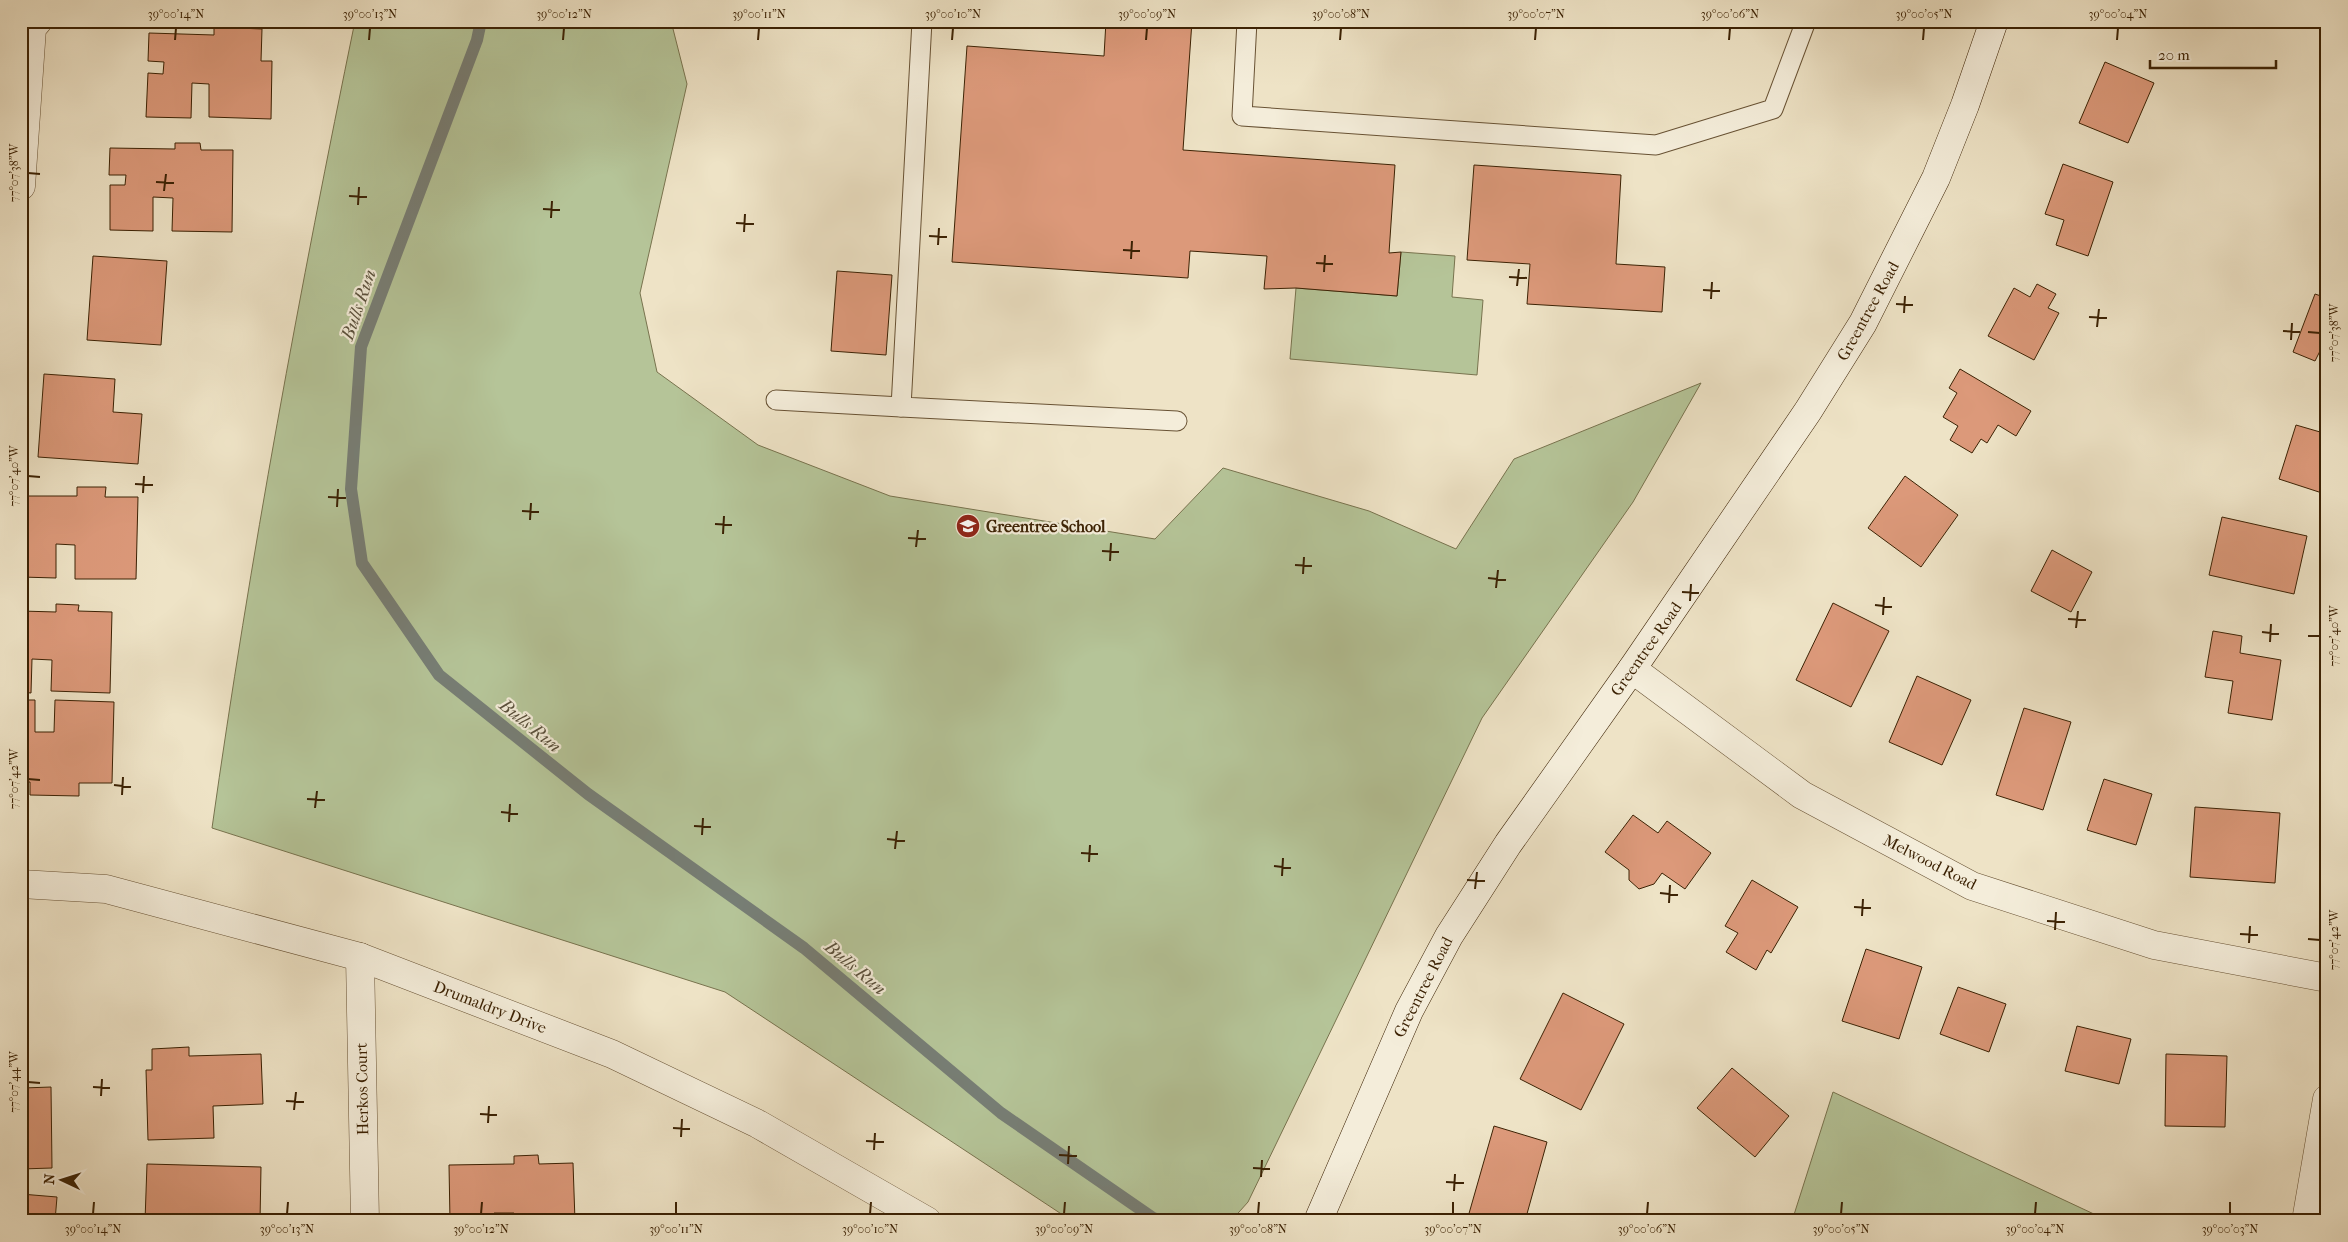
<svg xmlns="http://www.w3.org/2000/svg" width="2348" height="1242" font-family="'IM FELL French Canon',serif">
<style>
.green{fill:#b5c498;stroke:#78734e}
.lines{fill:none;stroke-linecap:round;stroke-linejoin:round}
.stream{stroke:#777e75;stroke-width:12}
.building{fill:#dc997a;stroke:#3c2204}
.lane-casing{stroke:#685234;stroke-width:21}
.street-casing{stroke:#685234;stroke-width:29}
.secondary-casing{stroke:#3c2204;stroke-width:29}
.lane{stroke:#f4edda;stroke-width:19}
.street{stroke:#f4edda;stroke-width:28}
.secondary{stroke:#f4edda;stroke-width:28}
.ticks{fill:none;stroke:#3c2204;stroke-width:2}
.labels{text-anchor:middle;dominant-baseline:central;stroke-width:4.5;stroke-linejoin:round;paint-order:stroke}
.street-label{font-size:16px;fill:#3c2204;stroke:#f4edda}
.poi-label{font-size:16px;font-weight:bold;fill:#3c2204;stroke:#f4edda;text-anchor:start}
.water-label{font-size:18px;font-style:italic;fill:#5a503c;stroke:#f4edda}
.neatline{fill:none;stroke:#3c2204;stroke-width:2}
.ticks-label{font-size:12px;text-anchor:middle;fill:#3c2204}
</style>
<rect width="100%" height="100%" fill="#eee3c6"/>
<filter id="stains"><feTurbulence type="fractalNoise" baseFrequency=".004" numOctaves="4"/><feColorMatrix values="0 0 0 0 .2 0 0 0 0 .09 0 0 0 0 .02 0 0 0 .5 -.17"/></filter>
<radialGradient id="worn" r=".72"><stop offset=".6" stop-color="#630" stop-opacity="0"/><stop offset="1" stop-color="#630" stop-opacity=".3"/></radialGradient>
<g class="green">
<path d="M355 21H671L687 84 640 293 657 372 758 445 890 496 1155 539 1223 468 1369 511 1456 549 1514 459 1701 383 1633 502 1482 718 1248 1202 1231 1221H1072L725 992 212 828C250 558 300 289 355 21Z"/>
<path d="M1401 252 1455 256 1452 297 1483 300 1477 375 1290 359 1296 288 1397 296Z"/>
<path d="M1833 1092 2096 1215 2095 1221H1792Z"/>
</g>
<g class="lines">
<path class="stream" d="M481 21 477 40 361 347 351 489 362 563 439 675 588 794 804 948 1001 1113 1153 1218 1162 1221"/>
</g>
<g class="building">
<path d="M1106 21H1192L1183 150 1395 165 1389 253 1401 252 1397 296 1296 288 1264 289 1267 256 1190 251 1188 278 952 262 967 46 1104 56Z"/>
<path d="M214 27 262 29 261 61H272L271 119 209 117V84L192 83 191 118 146 117 148 73 163 74 164 62 148 61 149 33 214 35Z"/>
<path d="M2105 62 2154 83 2128 143 2079 123Z"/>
<path d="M175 143H200L201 150H233L232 232 172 231 173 198 153 197V231L110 230V185H125L126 175H109L110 148 175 149Z"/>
<path d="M2063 164 2113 182 2088 256 2056 245 2064 220 2045 214Z"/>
<path d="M1474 165 1621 175 1616 264 1665 267 1662 312 1527 304 1530 264 1467 260Z"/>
<path d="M93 256 167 261 161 345 87 340Z"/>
<path d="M837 271 892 275 886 355 831 351Z"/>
<path d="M2037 284 2056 294 2048 308 2059 313 2034 360 1988 336 2014 288 2030 297Z"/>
<path d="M2315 294 2327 298V353L2320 351 2315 361 2293 352Z"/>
<path d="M1960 369 2031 411 2016 436 1998 425 1987 443 1981 439 1972 453 1950 440 1958 426 1943 417 1957 393 1949 388Z"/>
<path d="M44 374 115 379 113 412 142 414 138 464 38 457Z"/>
<path d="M2296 425 2327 434V476L2322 493 2279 479Z"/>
<path d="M1905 476 1958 515 1921 567 1868 528Z"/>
<path d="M77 487H106L105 497H138L136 579H75V545L56 544V578L21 577V533H25V523H21V496H77Z"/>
<path d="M2222 517 2307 536 2294 594 2209 575Z"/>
<path d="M2052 550 2092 572 2071 612 2031 591Z"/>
<path d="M1833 603 1889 631 1851 707 1796 680Z"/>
<path d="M56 604 79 605 78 611 112 612 110 693 51 691 52 660 32 659 31 693 21 692V611L56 612Z"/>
<path d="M2213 631 2242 636 2240 653 2281 660 2272 720 2228 713 2233 681 2205 677Z"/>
<path d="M1917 676 1971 700 1942 765 1889 742Z"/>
<path d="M21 700H35V732H54L55 700 114 702 112 783H79V796L30 795V782H21Z"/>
<path d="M2024 708 2071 722 2043 810 1996 795Z"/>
<path d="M2104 779 2152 794 2136 845 2087 830Z"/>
<path d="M2195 807 2280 813 2275 883 2190 877Z"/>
<path d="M1633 815 1658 833 1667 821 1711 853 1685 889 1662 873 1654 884 1639 889 1629 880V870L1605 852Z"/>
<path d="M1752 880 1798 907 1771 953 1767 950 1756 970 1726 952 1738 933 1725 926Z"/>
<path d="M1866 949 1922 967 1899 1039 1842 1021Z"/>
<path d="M21 968H27L21 1056Z"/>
<path d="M1958 987 2006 1004 1989 1052 1940 1034Z"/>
<path d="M1563 993 1624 1024 1581 1110 1520 1079Z"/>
<path d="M2077 1026 2131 1039 2119 1084 2065 1071Z"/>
<path d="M189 1047V1056L261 1054 263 1104 213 1106 214 1138 148 1140 146 1070H152V1049Z"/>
<path d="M2166 1054 2227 1056 2225 1127 2165 1126Z"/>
<path d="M1732 1068 1789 1116 1755 1157 1697 1108Z"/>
<path d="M21 1078 23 1088 51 1087 52 1168 21 1169Z"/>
<path d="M1494 1126 1547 1142 1525 1221H1482L1468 1217Z"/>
<path d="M538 1155 539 1164 573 1163 575 1221H514V1213H494V1221H450L449 1165 514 1164V1156Z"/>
<path d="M147 1164 261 1167 260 1221H145Z"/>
<path d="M21 1194 57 1197 55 1221H21Z"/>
</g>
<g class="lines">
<g class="lane-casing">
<g id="lane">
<path d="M922 21 901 407 1177 421"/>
<path d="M1247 21 1242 116 1656 145 1773 109 1806 21"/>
<path d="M776 400 901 407"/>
</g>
</g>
<g class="street-casing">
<g id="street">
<path d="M21 186 32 28 38 21"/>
<path d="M1632 669 1802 795 1972 886 2154 945 2327 978"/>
<path d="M21 884 106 889 360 957 612 1054 758 1124 927 1221"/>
<path d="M360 957 365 1221"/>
<path d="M2306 1221 2327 1099"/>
</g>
</g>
<g class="secondary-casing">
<path id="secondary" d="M1318 1221 1409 1011 1449 936 1508 844 1632 669 1808 411 1863 323 1936 178 1965 105 1994 21"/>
</g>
<use href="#lane" class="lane"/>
<use href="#street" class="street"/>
<use href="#secondary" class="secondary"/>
</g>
<path class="ticks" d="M175 40 176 28M369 40 370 28M563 40 564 28M758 40 759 28M952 40 953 28M1146 40 1147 28M1340 40 1341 28M1535 40 1536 28M1729 40 1730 28M1923 40 1924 28M2117 40 2118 28M28 173 40 174M156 182 174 183M164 191 166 174M349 196 367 197M358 205 359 187M543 209 560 210M551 218 552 201M736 223 754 224M744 232 745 214M929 236 947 237M938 245 939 228M1123 250 1140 251M1131 259 1132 241M1316 263 1333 264M1324 272 1325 255M1509 277 1527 278M1517 286 1519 269M1703 290 1720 291M1711 299 1712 282M1896 304 1913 305M1904 313 1905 296M2089 317 2107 318M2097 327 2099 309M2283 331 2300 332M2308 332 2320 333M2291 340 2292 323M28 476 40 477M135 484 153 485M143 493 144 476M328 497 346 498M337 507 338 489M522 511 539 512M530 520 531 503M715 524 732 525M723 534 724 516M908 538 926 539M916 547 918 530M1102 551 1119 552M1110 561 1111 543M1295 565 1312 566M1303 574 1304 557M1488 578 1506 580M1496 588 1498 570M1682 592 1699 593M1690 601 1691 584M1875 605 1892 607M1883 615 1884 597M2068 619 2086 620M2076 628 2078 611M2262 632 2279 634M2308 636H2320M2270 642 2271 624M28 779 40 780M114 785 131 787M122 795 123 777M307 799 325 800M315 808 317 791M501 812 518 814M509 822 510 804M694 826 711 827M702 835 703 818M887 839 905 841M895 849 897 831M1081 853 1098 854M1089 862 1090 845M1274 866 1291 868M1282 876 1283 858M1467 880 1485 881M1475 889 1477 872M1660 893 1678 895M1669 903 1670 885M1854 907 1871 908M1862 916 1863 899M2047 921 2065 922M2055 930 2056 912M2240 934 2258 935M2308 939 2320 940M2249 943 2250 926M28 1082 40 1083M93 1087 110 1088M101 1096 102 1079M286 1101 304 1102M294 1110 296 1092M480 1114 497 1115M488 1123 489 1106M673 1128 690 1129M681 1137 682 1119M866 1141 884 1142M874 1150 875 1133M1059 1155 1077 1156M1068 1164 1069 1146M1253 1168 1270 1169M1261 1177 1262 1160M1446 1182 1464 1183M1454 1191 1455 1174M93 1214 94 1202M287 1214 288 1202M481 1214 482 1202M676 1214V1202M870 1214 871 1202M1064 1214 1065 1202M1258 1214 1259 1202M1453 1214V1202M1647 1214 1648 1202M1841 1214 1842 1202M2035 1214 2036 1202M2230 1214V1202"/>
<defs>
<g id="school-disc" transform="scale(1.25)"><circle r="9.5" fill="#8f2418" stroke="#f4edda"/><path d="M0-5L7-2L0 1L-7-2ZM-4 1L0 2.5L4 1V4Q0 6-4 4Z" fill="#fff"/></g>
</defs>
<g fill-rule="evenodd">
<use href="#school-disc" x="968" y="526"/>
</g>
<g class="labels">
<g class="street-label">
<text transform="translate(1868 311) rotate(-61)">Greentree Road</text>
<text transform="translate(1646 649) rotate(-55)">Greentree Road</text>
<text transform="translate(1930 862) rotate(27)">Melwood Road</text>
<text transform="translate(1423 987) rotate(-63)">Greentree Road</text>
<text transform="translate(490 1007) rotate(21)">Drumaldry Drive</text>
<text transform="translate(362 1089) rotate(-91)">Herkos Court</text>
</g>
<g class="poi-label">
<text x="986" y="526">Greentree School</text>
</g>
<g class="water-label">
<text transform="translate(359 305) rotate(-71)">Bulls Run</text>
<text transform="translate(530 726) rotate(39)">Bulls Run</text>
<text transform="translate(855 968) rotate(40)">Bulls Run</text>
</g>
</g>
<rect width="2348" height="1242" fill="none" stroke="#eee3c6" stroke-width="55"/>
<g transform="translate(62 1180) rotate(274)" stroke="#f4edda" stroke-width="4" paint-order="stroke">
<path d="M0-4L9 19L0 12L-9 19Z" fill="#3c2204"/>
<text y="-8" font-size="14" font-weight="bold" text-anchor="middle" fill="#3c2204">N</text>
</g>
<path d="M2150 60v8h126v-8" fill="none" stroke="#3c2204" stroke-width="2.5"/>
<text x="2158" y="60" font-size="15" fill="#3c2204" stroke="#f4edda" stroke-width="4" paint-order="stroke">20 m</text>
<rect x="28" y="28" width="2292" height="1186" class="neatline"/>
<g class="ticks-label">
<text x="176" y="18">39°00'14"N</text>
<text x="370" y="18">39°00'13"N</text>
<text x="564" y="18">39°00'12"N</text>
<text x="759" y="18">39°00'11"N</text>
<text x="953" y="18">39°00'10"N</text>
<text x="1147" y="18">39°00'09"N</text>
<text x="1341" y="18">39°00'08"N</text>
<text x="1536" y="18">39°00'07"N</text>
<text x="1730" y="18">39°00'06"N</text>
<text x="1924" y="18">39°00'05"N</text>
<text x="2118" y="18">39°00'04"N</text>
<text transform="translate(14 173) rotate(-90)" y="4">77°07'38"W</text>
<text transform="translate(2334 333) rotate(-90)" y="4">77°07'38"W</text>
<text transform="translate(14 476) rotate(-90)" y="4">77°07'40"W</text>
<text transform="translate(2334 636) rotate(-90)" y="4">77°07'40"W</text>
<text transform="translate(14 779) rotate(-90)" y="4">77°07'42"W</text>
<text transform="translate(2334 940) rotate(-90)" y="4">77°07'42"W</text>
<text transform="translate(14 1082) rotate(-90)" y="4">77°07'44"W</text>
<text x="93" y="1233">39°00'14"N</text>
<text x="287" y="1233">39°00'13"N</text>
<text x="481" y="1233">39°00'12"N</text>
<text x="676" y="1233">39°00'11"N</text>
<text x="870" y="1233">39°00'10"N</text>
<text x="1064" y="1233">39°00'09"N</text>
<text x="1258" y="1233">39°00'08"N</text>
<text x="1453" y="1233">39°00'07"N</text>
<text x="1647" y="1233">39°00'06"N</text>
<text x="1841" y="1233">39°00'05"N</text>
<text x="2035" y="1233">39°00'04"N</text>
<text x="2230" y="1233">39°00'03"N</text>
</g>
<rect width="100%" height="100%" filter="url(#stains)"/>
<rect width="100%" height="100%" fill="url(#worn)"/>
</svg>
